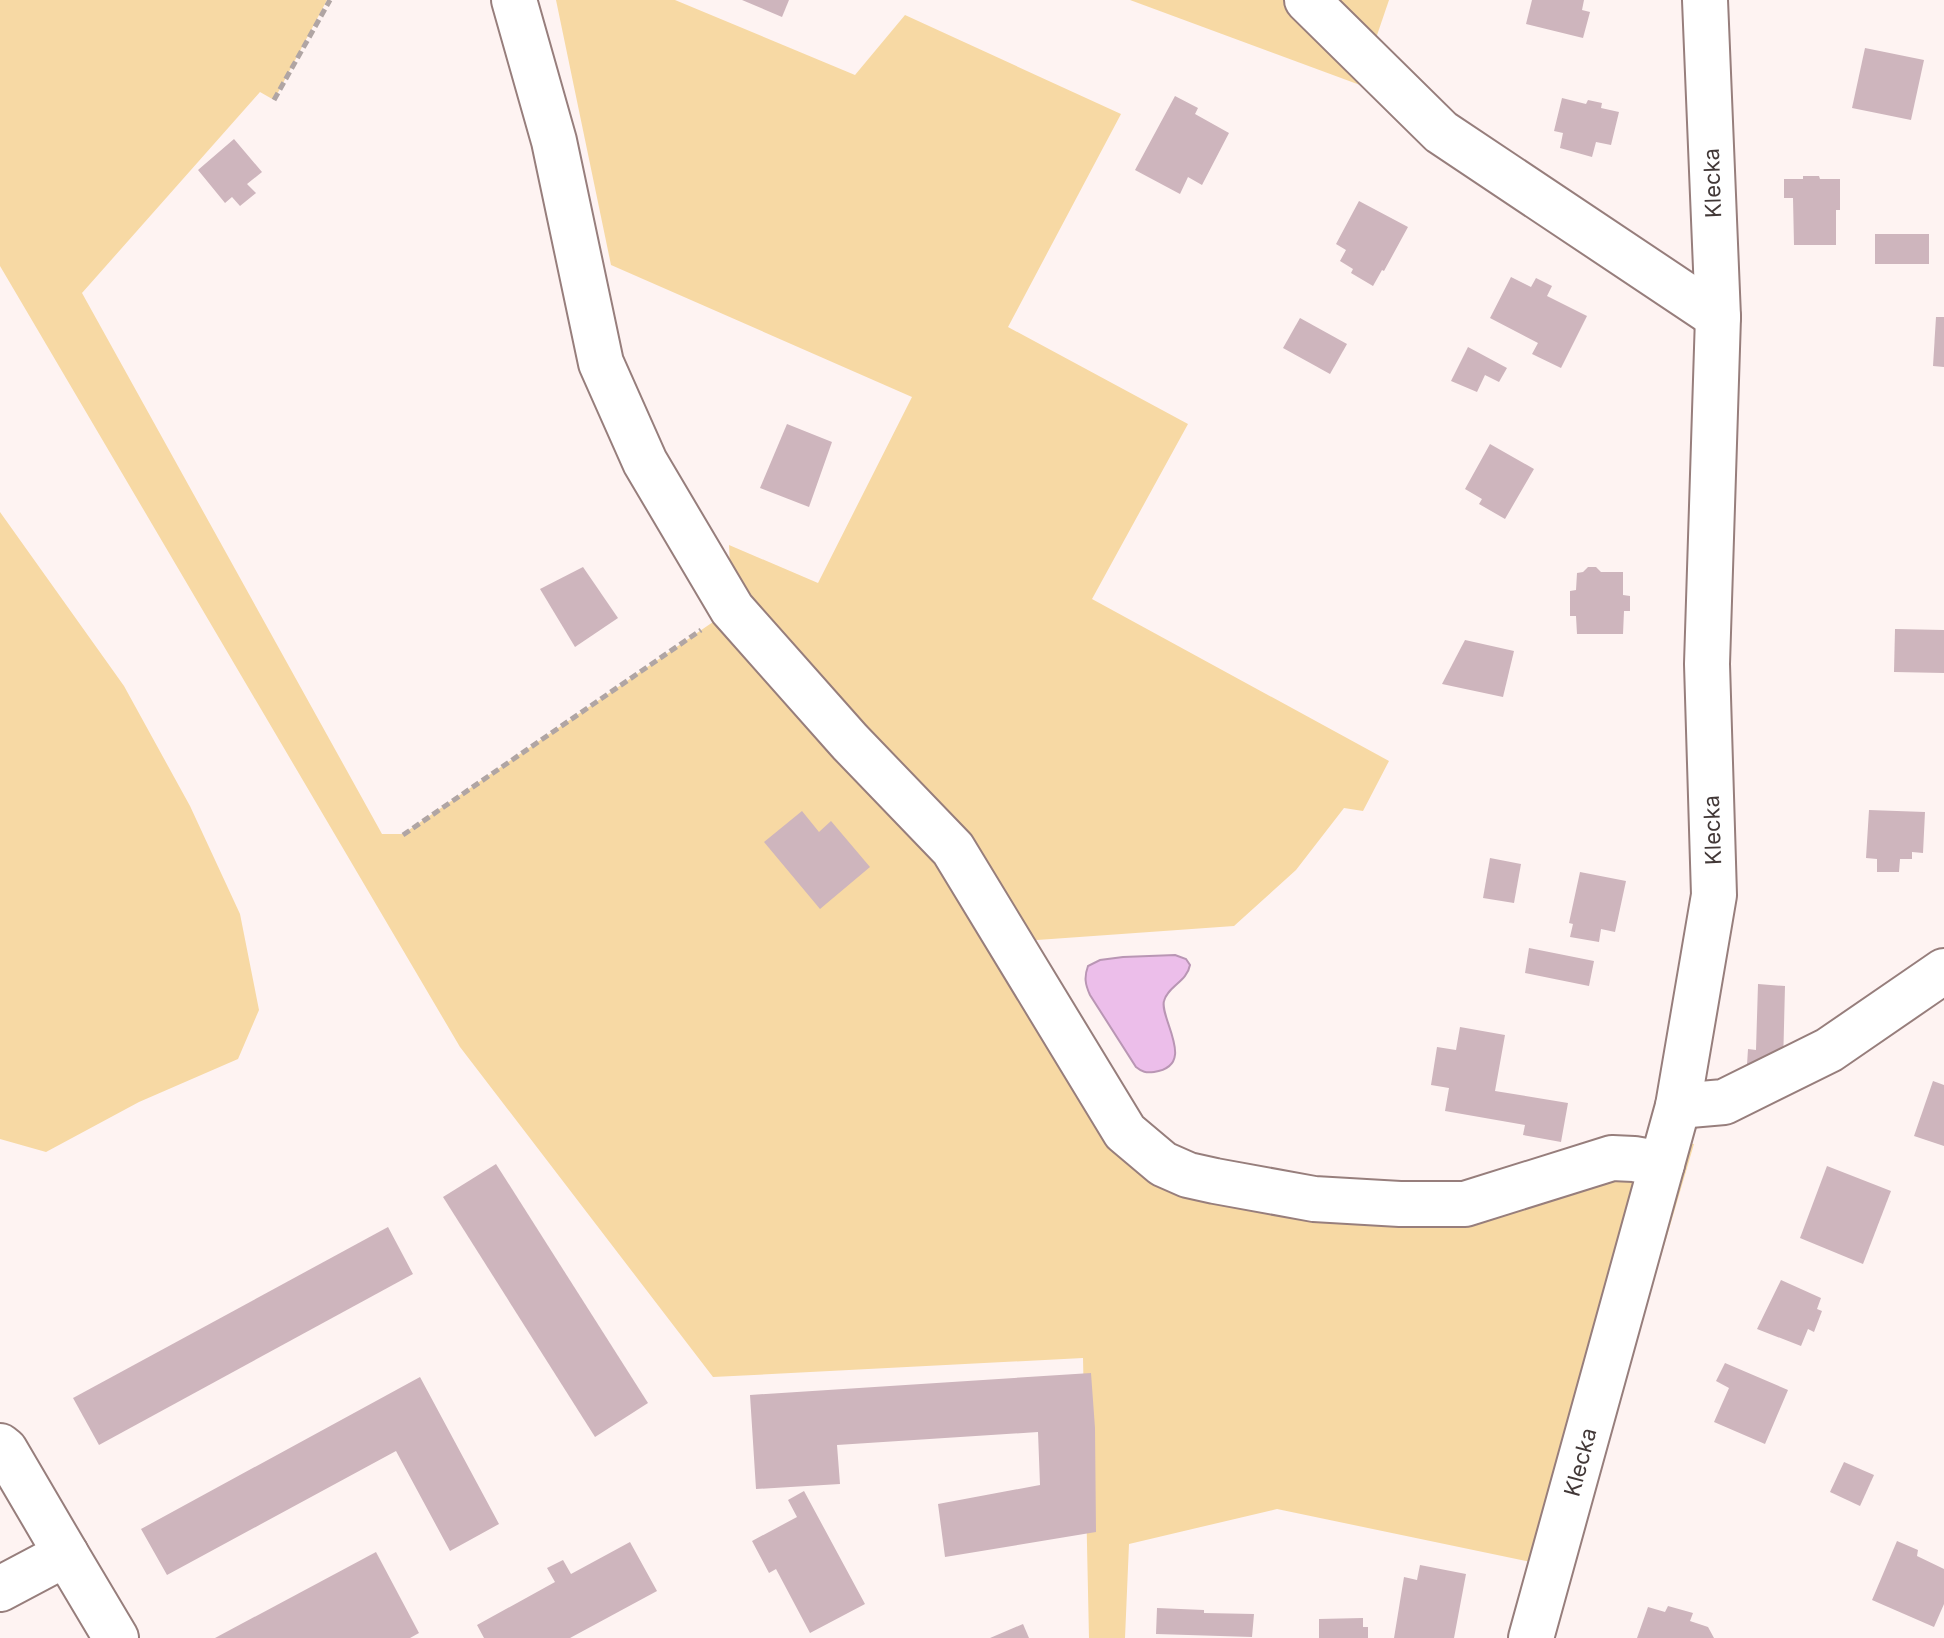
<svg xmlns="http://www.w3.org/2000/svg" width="1944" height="1638" font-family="Inter,sans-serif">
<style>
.green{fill:#f7d9a4}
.water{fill:#ecbeea;stroke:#b996b4;stroke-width:2}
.building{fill:#ceb5bd}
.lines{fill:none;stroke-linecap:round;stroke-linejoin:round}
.minor-casing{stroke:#977e7c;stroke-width:48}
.path{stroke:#b0a5a4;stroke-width:5;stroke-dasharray:8 4;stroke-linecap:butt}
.minor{stroke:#fff;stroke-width:44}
.labels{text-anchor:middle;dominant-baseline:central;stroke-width:7;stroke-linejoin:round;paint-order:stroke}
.street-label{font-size:22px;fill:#423837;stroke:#fff}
</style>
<rect width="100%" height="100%" fill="#fef3f2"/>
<g class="green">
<path d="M0 0H327L274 100 260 92 82 293 382 834H403L732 609 729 545 818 583 912 397 611 265 556 0H675L855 75 905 15 1121 114 1008 327 1188 424 1092 599 1389 761 1363 811 1344 808 1296 870 1234 926 1023 941 1134 1125 1192 1166 1463 1198 1636 1138 1694 1144 1569 1570 1277 1509 1129 1544 1125 1638H1089L1083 1358 713 1377 460 1047 0 266Z"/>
<path d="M1130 0H1389L1360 85Z"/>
<path d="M0 512 124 686 190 806 240 914 259 1010 238 1059 139 1102 46 1152 0 1139Z"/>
</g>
<path class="water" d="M1175 955 1186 959 1190 965C1187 982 1168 986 1164 1001 1159 1018 1198 1066 1154 1072 1146 1073 1142 1072 1136 1067L1090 995C1085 984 1084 977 1088 966L1100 960 1123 957Z"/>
<g class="building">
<path d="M742 0H789L782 17Z"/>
<path d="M1532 0H1584L1582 10 1590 12 1583 38 1526 24Z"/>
<path d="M1865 48 1924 60 1911 120 1852 108Z"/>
<path d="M1175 96 1198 108 1195 114 1229 133 1202 185 1188 177 1180 194 1135 170Z"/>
<path d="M1562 98 1586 104 1588 100 1602 103 1601 108 1619 112 1611 145 1596 142 1592 157 1560 148 1563 133 1554 131Z"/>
<path d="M234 139 262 172 247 184 256 193 240 206 232 197 225 203 198 170Z"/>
<path d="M1803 176H1819L1820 179H1840V210H1836V245H1794L1793 198H1784V179H1803Z"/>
<path d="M1359 201 1408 227 1384 271 1382 270 1373 286 1351 273 1353 269 1340 261 1346 250 1336 244Z"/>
<rect x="1875" y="234" width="54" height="30"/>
<path d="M1511 277 1531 287 1536 278 1552 286 1547 296 1587 316 1561 368 1532 354 1538 343 1490 318Z"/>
<path d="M1936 317H1944V367L1933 366Z"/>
<path d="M1300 318 1347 344 1330 374 1283 348Z"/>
<path d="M1468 347 1507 368 1499 382 1485 375 1477 392 1451 381Z"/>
<path d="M787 424 832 442 809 507 760 488Z"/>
<path d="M1490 444 1534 469 1505 519 1479 504 1482 499 1465 489Z"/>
<path d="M583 567 618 618 575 647 540 589Z"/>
<path d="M1588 567H1596L1601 572H1623V595L1630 596V611H1624L1623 634H1577L1576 616H1570V591L1576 590 1577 573 1583 572Z"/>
<path d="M1895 629 1944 630V673L1894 672Z"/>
<path d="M1465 640 1514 651 1503 697 1442 684Z"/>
<path d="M1869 810 1925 812 1923 853 1912 852V859H1900L1899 872H1877V859L1866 858Z"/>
<path d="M802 811 819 832 831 821 870 867 820 909 764 842Z"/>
<path d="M1490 858 1521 864 1514 903 1483 898Z"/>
<path d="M1580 872 1626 881 1615 932 1601 929 1599 942 1570 937 1573 924 1569 923Z"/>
<path d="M1529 948 1594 961 1589 986 1525 973Z"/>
<path d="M1758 984 1785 986 1783 1066 1747 1065 1748 1049 1756 1050Z"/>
<path d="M1460 1027 1505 1035 1495 1091 1568 1103 1561 1142 1523 1135 1525 1125 1445 1111 1449 1088 1431 1085 1437 1047 1456 1050Z"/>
<path d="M1933 1081 1944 1085V1146L1914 1136Z"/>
<path d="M496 1164 648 1403 595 1437 443 1197Z"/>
<path d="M1827 1166 1891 1191 1863 1264 1800 1238Z"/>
<path d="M388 1227 413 1274 99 1445 73 1398Z"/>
<path d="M1781 1280 1821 1298 1817 1309 1822 1311 1814 1332 1808 1329 1801 1346 1757 1329Z"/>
<path d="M1725 1363 1788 1390 1765 1444 1714 1422 1729 1388 1716 1381Z"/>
<path d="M1091 1373 1095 1428 1096 1532 945 1557 938 1504 1040 1485 1038 1432 837 1445 840 1484 756 1489 750 1395Z"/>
<path d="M420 1377 499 1524 450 1551 396 1451 167 1575 141 1529Z"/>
<path d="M1844 1462 1874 1475 1860 1506 1830 1492Z"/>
<path d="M804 1491 865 1604 810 1633 776 1569 769 1573 752 1541 797 1517 788 1500Z"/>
<path d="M1897 1541 1918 1550 1917 1556 1944 1569V1604L1934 1627 1872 1600Z"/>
<path d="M630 1542 657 1591 570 1638H484L477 1625 555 1582 547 1568 563 1560 571 1574Z"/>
<path d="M376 1552 419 1633 410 1638H215Z"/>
<path d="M1420 1565 1466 1574 1454 1638H1394L1404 1577 1417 1580Z"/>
<path d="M1668 1606 1693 1613 1690 1621 1708 1627 1714 1638H1637L1648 1607 1665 1612Z"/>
<path d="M1157 1608 1204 1610V1613L1254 1614 1252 1637 1156 1634Z"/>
<path d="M1363 1618V1627H1368V1638H1319V1619Z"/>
<path d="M1023 1624 1029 1638H990Z"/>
</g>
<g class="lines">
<g class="minor-casing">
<g id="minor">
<path d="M514 0 554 141 601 363 645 462 732 609 850 742 953 849 1125 1132 1163 1164 1188 1175 1215 1181 1314 1199 1400 1204H1465L1612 1158 1634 1159 1662 1164"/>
<path d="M1307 0 1441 132 1718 317"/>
<path d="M1678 1106 1724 1102 1829 1050 1944 971"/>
<path d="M0 1446 5 1450 66 1554"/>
<path d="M0 1589 66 1554 116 1638"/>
<path d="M1531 1638 1678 1106 1714 895 1707 664 1718 317 1705 0"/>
</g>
</g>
<g class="path">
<path d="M274 100 330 0"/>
<path d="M403 835 701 630"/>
</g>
<use href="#minor" class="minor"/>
</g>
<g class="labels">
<g class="street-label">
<text transform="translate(1712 183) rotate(-92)">Klecka</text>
<text transform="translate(1712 830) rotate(-92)">Klecka</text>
<text transform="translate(1580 1462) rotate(-75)">Klecka</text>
</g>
</g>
</svg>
